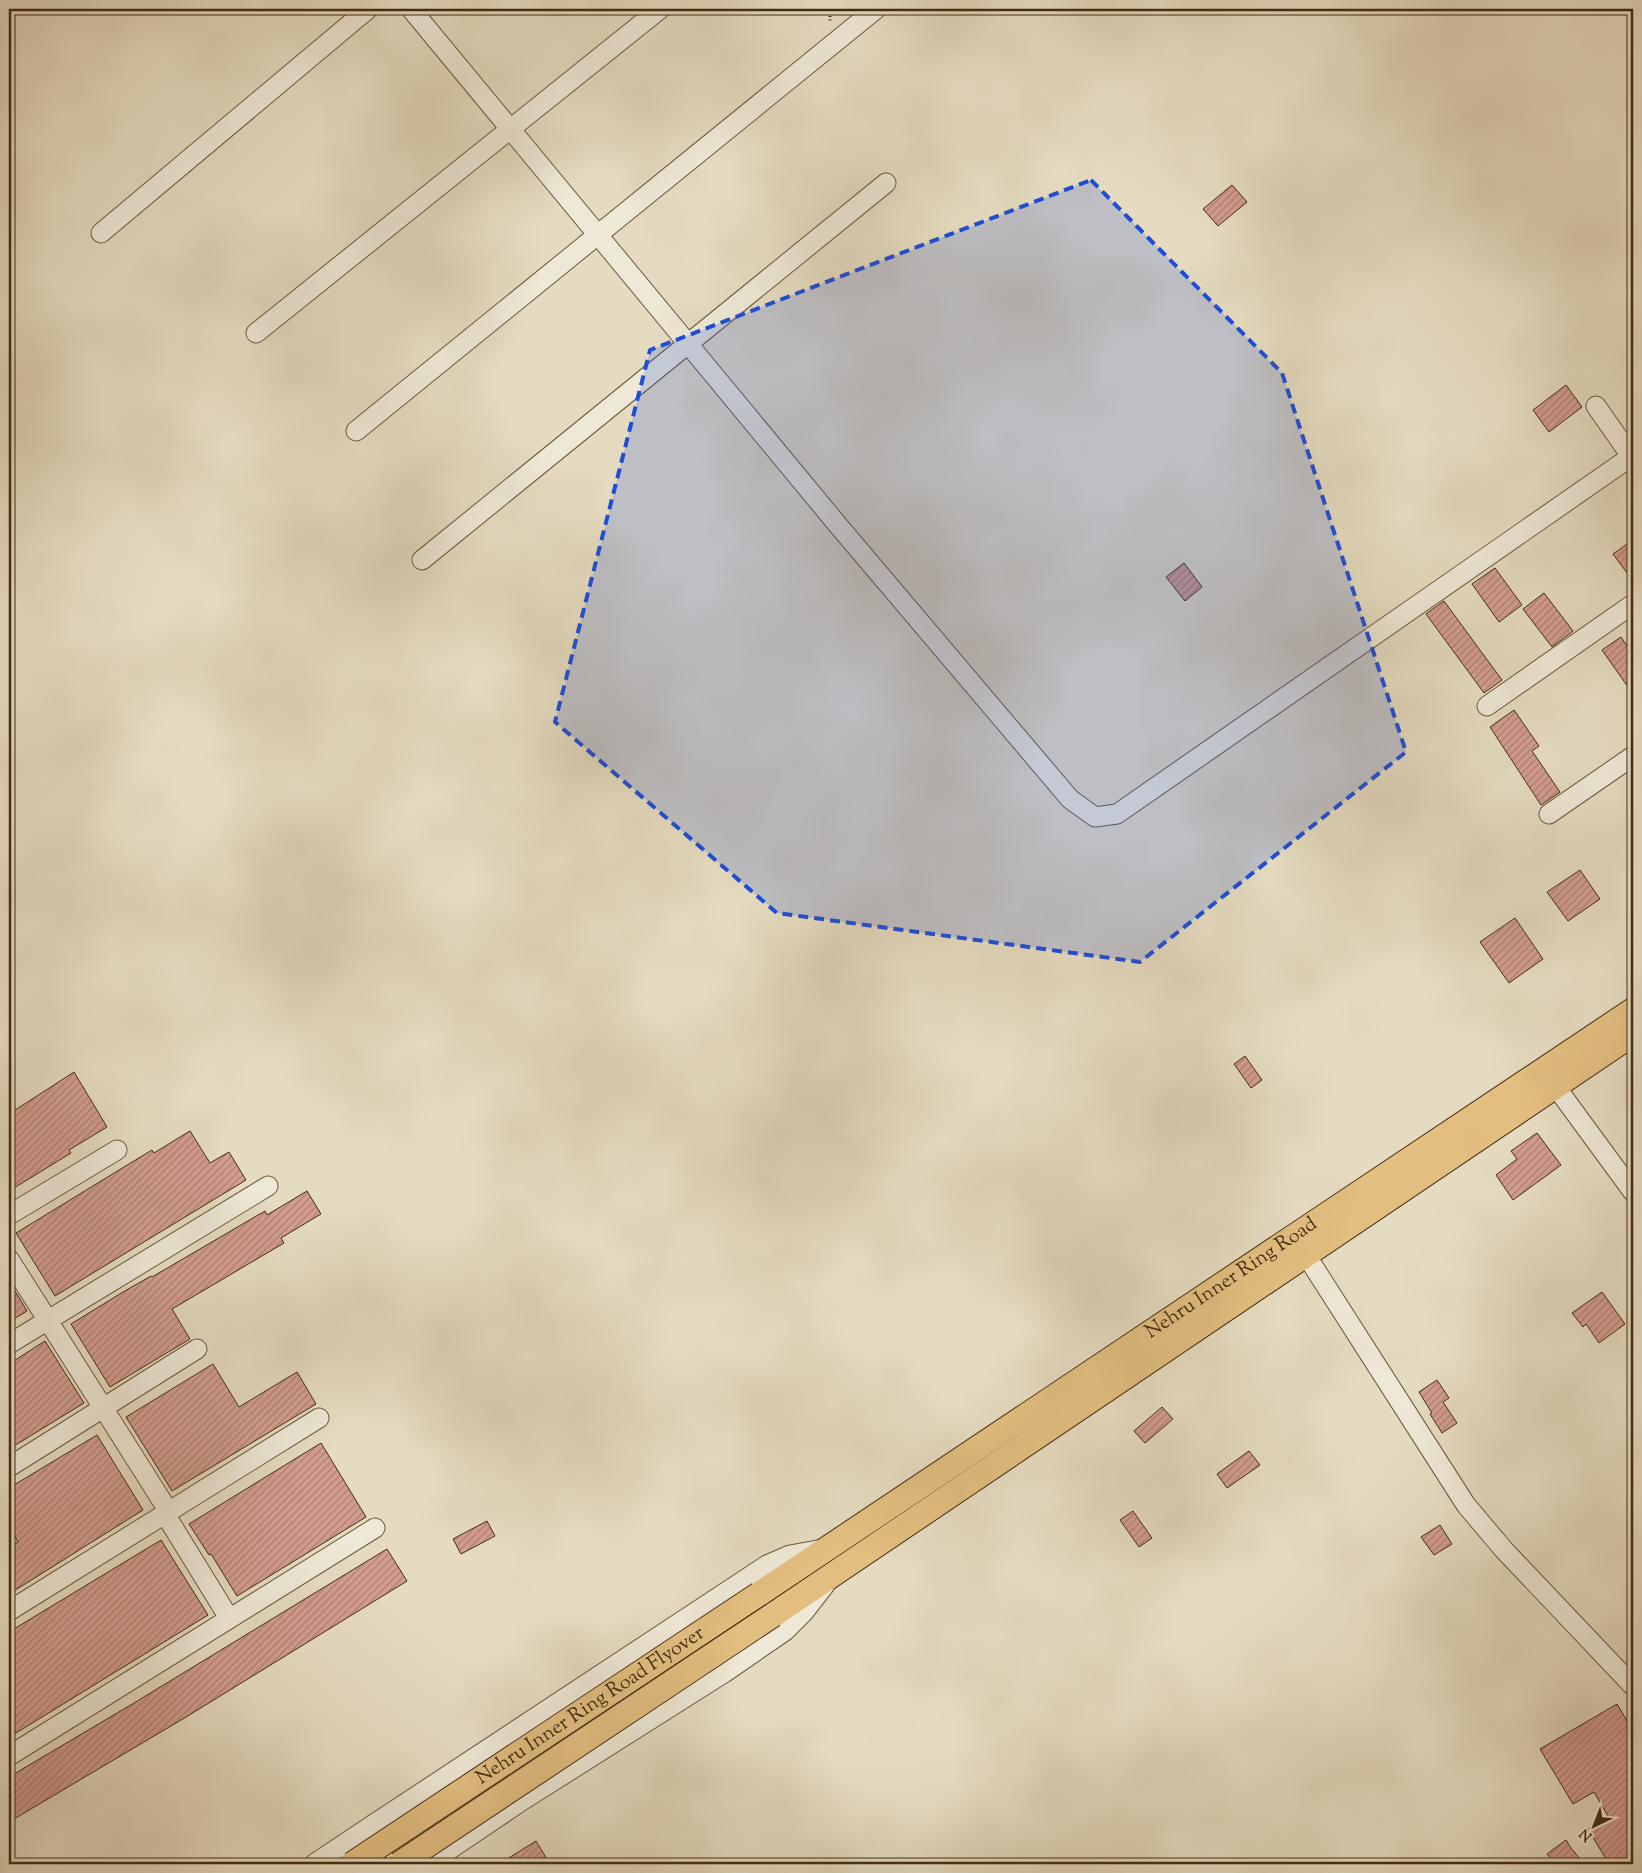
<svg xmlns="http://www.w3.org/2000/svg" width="1642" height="1873" font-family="'Sorts Mill Goudy',serif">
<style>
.building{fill:url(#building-hatch);stroke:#422c10}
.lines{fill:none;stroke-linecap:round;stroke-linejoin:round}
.minor-casing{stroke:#6b583c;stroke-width:21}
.major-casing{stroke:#422c10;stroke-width:26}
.path{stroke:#422c10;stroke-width:3;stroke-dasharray:1 2.5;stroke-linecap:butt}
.minor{stroke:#eee8d6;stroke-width:19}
.major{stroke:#e2be80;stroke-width:24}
.major-bridge-casing{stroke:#422c10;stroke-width:26;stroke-linecap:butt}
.major-bridge{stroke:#e2be80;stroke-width:24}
.marked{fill:#1d4ed8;fill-opacity:0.2;stroke:#1d4ed8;stroke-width:4;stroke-dasharray:10 6;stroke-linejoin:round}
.labels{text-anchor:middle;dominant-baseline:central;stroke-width:4;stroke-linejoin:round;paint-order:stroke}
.street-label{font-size:20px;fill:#422c10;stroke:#eee8d6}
</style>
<defs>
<pattern id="building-hatch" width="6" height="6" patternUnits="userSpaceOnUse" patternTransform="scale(1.25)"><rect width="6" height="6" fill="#d39d90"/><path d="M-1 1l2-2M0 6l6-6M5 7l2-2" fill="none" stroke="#ad8074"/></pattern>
</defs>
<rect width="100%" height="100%" fill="#e5dbc0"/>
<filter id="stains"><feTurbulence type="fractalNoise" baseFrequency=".004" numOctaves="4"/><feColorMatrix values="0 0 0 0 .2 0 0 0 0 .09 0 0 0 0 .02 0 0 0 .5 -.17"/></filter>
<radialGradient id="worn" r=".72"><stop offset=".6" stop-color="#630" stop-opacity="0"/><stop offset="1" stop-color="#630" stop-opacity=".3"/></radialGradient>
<g class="building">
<path d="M1232 185 1247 202 1218 226 1203 209Z"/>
<path d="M1566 385 1582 407 1549 432 1533 410Z"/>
<path d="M1633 540V581L1613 554Z"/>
<path d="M1184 563 1202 587 1185 601 1166 577Z"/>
<path d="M1495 568 1522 605 1499 622 1472 584Z"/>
<path d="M1544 593 1573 631 1552 647 1523 609Z"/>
<path d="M1444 601 1502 680 1484 693 1426 614Z"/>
<path d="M1621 637 1633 655V694L1602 650Z"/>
<path d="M1514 710 1539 746 1532 751 1560 792 1541 805 1490 727Z"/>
<path d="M1580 870 1600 899 1568 921 1547 892Z"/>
<path d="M1515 918 1543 959 1509 983 1480 942Z"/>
<path d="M1245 1056 1262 1080 1251 1088 1234 1064Z"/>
<path d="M74 1072 107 1127 69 1150 71 1153 9 1191V1114Z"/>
<path d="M190 1131 210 1163 229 1152 246 1180 55 1296 16 1233 124 1167 152 1150 154 1153Z"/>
<path d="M1537 1133 1561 1165 1513 1200 1496 1175 1517 1159 1511 1151Z"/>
<path d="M307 1191 321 1214 281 1238 284 1243 172 1309 190 1339 110 1387 71 1324 123 1292 151 1276 152 1277 265 1211 267 1215Z"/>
<path d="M9 1281 27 1311 9 1322Z"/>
<path d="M1602 1292 1625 1324 1599 1343 1586 1324 1583 1327 1572 1313Z"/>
<path d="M45 1341 84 1403 9 1449V1411L15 1407 9 1396V1364Z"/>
<path d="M213 1364 239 1407 297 1372 316 1404 172 1491 126 1417Z"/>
<path d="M1437 1380 1449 1398 1443 1402 1457 1423 1442 1433 1430 1414 1432 1413 1419 1392Z"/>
<path d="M1162 1407 1173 1419 1145 1443 1134 1431Z"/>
<path d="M97 1435 143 1510 9 1594V1548L18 1542 9 1526V1488Z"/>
<path d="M321 1443 366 1517 237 1596 211 1554 209 1555 189 1524Z"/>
<path d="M1249 1451 1260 1465 1227 1488 1217 1474Z"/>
<path d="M1133 1511 1152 1538 1139 1547 1120 1520Z"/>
<path d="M487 1521 495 1536 461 1554 453 1539Z"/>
<path d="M1440 1525 1452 1544 1434 1555 1421 1537Z"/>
<path d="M161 1540 208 1615 16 1733 9 1721V1632Z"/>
<path d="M387 1549 407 1581 186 1717 9 1822V1777L134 1703Z"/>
<path d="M1617 1704 1633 1731V1864H1609L1588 1829 1608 1816 1594 1792 1573 1804 1540 1749Z"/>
<path d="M1566 1840 1571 1848 1584 1864H1555L1547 1854Z"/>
<path d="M536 1841 550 1864H499Z"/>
</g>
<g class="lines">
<g class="minor-casing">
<g id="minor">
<path d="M411 9 837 524 1070 799 1095 817 1117 814 1632 456"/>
<path d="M101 233 368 9"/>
<path d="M256 333 660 9"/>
<path d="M1596 406 1633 459"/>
<path d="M356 431 876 9"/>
<path d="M422 560 886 183"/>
<path d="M1487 706 1633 604"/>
<path d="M1549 814 1633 756"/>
<path d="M1556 1087 1633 1192"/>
<path d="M9 1215 117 1150"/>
<path d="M1306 1255 1466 1505 1504 1550 1633 1686"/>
<path d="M9 1259 169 1512"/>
<path d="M9 1344 268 1186"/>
<path d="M9 1467 197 1349"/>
<path d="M165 1514 229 1618"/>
<path d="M9 1611 319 1418"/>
<path d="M9 1756 375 1528"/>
<path d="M314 1864 374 1824"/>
<path d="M403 1864 374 1824 767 1565 790 1555 823 1549"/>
<path d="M428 1864 520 1802 724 1673 785 1631 804 1612 825 1585"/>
</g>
</g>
<g class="major-casing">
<g id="major">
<path id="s1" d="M759 1594 1633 1010"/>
<path d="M773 1615 1633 1034"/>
</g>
</g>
<path class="path" d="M830 9V23"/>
<use href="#minor" class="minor"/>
<use href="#major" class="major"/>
<g class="major-bridge-casing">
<g id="major-bridge">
<path id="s2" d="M352 1864 759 1594"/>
<path d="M399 1864 773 1615"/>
</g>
</g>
<use href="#major-bridge" class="major-bridge"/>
</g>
<path class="marked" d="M1091 180 1282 373 1406 752 1140 962 777 913 555 722 650 350Z"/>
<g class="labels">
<g class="street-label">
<text stroke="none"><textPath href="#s1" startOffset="568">Nehru Inner Ring Road</textPath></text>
<text stroke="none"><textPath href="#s2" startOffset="286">Nehru Inner Ring Road Flyover</textPath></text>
</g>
</g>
<rect width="1642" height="1873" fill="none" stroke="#e5dbc0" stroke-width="30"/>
<rect x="10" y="10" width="1622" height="1853" fill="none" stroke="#422c10" stroke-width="2.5"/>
<rect x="15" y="15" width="1612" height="1843" fill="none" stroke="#422c10"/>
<g transform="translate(1594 1826) rotate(223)" stroke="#eee8d6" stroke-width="4" paint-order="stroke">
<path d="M0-4L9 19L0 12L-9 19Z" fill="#422c10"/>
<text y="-8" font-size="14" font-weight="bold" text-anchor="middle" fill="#422c10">N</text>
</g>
<rect width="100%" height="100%" filter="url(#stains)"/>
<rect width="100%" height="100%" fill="url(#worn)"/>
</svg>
